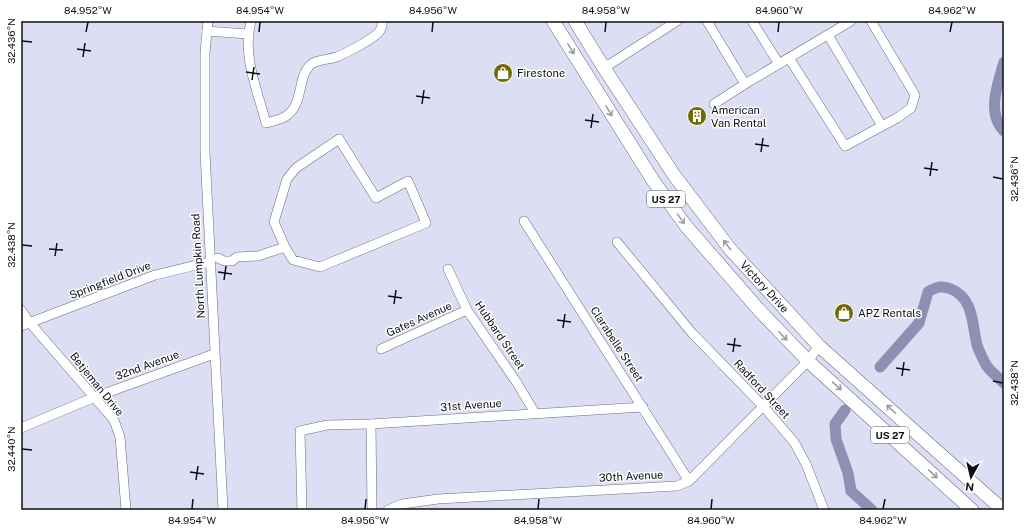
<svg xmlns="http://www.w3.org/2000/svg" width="1025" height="531" font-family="'Public Sans',sans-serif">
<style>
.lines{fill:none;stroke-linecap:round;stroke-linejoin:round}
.river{stroke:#8d90b2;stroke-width:11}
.minor-casing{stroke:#6a6c7f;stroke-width:10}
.highway-casing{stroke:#6a6c7f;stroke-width:14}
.minor{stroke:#fff;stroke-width:9}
.highway{stroke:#fff;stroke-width:13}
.oneway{stroke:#9e9ea1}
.ticks{fill:none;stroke:#0d0d14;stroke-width:1.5}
.labels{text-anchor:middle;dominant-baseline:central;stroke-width:3;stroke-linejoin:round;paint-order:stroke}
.shield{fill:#fff;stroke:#56565a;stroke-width:1}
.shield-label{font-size:10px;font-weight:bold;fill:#0d0d14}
.poi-label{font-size:11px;fill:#0d0d14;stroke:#fff;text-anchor:start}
.street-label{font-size:11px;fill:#0d0d14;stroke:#fff}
.neatline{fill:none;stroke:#0d0d14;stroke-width:1.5}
.ticks-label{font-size:10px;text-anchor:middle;fill:#0d0d14}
</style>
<rect width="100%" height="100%" fill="#dcdef3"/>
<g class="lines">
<g class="river">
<path d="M1004 62C998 83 986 113 1004 131"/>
<path d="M880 367 919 323 928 292C936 287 942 285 951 289 974 298 972 325 977 345 979 351 982 357 985 363 988 370 998 377 1004 383"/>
<path d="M845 410 835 424 836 439 848 473 851 491 872 510"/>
</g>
<g class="minor-casing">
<g id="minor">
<path d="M208 21 205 53V152L223 510"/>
<path d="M251 21C242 56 257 89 266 123 272 121 281 120 286 116 305 104 296 74 313 63 321 59 328 60 336 57 345 54 373 39 379 32 381 29 383 25 382 21"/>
<path d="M707 21 745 84 851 21"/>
<path d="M752 21 779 64"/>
<path d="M207 31 248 34"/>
<path d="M828 35 882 126"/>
<path d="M789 58 845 146 897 118 911 108 915 95 871 21"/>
<path d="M604 68 677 21"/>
<path d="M714 104 745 84"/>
<path d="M524 221 689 481"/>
<path d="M617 242 692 333 763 406 794 442 806 464 824 510"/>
<path d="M218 258 224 261H232L237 257 258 256 285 247 293 260 320 267 426 223 408 181 376 198 339 139 296 168 287 179 274 222 285 247"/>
<path d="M448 269 467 310 517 383 535 413"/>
<path d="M21 310 30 323 114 420 120 437 126 510"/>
<path d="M21 326 155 275 209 262"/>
<path d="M381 349 467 310"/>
<path d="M371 424 372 510"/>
<path d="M21 428 95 397 214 354"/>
<path d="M302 510 300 431 327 425 371 424 643 407"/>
<path d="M388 510 402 504 438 499 677 486 689 481 808 361 819 346"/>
</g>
</g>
<g class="highway-casing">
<g id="highway">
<path d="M553 21 654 182 686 226 759 310 808 361 972 510"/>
<path id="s1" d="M575 21 604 68 674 175 730 249 819 346 1003 510"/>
</g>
</g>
<use href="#minor" class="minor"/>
<use href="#highway" class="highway"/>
</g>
<defs><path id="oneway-shaft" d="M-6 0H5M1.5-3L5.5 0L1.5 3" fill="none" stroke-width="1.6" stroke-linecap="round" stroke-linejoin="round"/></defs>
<g class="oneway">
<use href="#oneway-shaft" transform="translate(571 49) rotate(59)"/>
<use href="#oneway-shaft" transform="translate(609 111) rotate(59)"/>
<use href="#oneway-shaft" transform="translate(681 219) rotate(54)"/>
<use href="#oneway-shaft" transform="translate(727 245) rotate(-127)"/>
<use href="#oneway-shaft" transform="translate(783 336) rotate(46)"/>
<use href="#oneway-shaft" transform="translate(837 386) rotate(41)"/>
<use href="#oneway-shaft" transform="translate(891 409) rotate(-137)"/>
<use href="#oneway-shaft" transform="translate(933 474) rotate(43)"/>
</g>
<path class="ticks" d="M86 32 88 22M259 32 260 22M432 32 433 22M605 32 606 22M778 32 779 22M950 32 952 22M22 41 32 42M77 49 91 51M83 57 85 43M246 72 260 74M252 80 254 67M416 96 430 98M422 104 424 90M585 120 599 122M591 128 593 114M755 144 769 146M761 152 763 138M924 168 938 170M930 176 932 162M993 177 1003 179M22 245 32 246M49 249 63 250M55 256 57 243M218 272 232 274M224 280 226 266M388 296 402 298M394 304 396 290M557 320 571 322M563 328 565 314M727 344 741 346M733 352 735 338M896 368 910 370M902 376 904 362M993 381 1003 383M22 449 32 450M190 472 204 474M196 480 198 466M192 509 193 499M365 509 366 499M538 509 539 499M711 509 712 499M883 509 885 499"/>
<defs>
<g id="shop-disc" transform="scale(1)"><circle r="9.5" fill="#716a03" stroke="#fff"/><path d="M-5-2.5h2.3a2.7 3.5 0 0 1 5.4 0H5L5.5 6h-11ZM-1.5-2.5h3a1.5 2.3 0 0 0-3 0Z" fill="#fff"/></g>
<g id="building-disc" transform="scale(1)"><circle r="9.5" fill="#716a03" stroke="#fff"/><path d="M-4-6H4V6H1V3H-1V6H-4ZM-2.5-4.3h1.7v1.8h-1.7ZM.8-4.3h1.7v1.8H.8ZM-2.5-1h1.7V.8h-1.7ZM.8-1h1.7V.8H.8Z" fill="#fff"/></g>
</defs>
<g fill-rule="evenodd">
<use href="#shop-disc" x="503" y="73"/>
<use href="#building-disc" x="697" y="116"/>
<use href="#shop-disc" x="844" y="313"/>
</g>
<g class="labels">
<g class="shield">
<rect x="647" y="191" width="38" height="16" rx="3"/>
<rect x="871" y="427" width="38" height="16" rx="3"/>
</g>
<g class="shield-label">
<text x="666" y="199">US 27</text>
<text x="890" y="435">US 27</text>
</g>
<g class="poi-label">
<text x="517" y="73">Firestone</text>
<text x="711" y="110">American<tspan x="711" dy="13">Van Rental</tspan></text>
<text x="858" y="313">APZ Rentals</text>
</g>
<g class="street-label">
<text transform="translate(198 266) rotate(-93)">North Lumpkin Road</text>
<text transform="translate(110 280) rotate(-21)">Springfield Drive</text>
<text stroke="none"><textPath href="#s1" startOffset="327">Victory Drive</textPath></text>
<text transform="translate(419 319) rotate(-24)">Gates Avenue</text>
<text transform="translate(500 335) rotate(56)">Hubbard Street</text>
<text transform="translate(617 344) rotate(57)">Clarabelle Street</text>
<text transform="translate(147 365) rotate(-20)">32nd Avenue</text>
<text transform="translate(97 384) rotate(51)">Betjeman Drive</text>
<text transform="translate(762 389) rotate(47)">Radford Street</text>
<text transform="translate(471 405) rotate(-4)">31st Avenue</text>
<text transform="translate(631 476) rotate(-3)">30th Avenue</text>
</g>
</g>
<rect width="1025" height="531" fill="none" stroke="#ffffff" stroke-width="44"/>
<g transform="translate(971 477) rotate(188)" stroke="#ffffff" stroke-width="3" paint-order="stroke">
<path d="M0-3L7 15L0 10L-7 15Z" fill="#0d0d14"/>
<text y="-6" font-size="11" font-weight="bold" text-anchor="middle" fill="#0d0d14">N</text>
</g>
<rect x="22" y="22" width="981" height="487" class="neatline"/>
<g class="ticks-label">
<text x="88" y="14">84.952°W</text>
<text x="260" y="14">84.954°W</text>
<text x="433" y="14">84.956°W</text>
<text x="606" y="14">84.958°W</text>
<text x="779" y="14">84.960°W</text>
<text x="952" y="14">84.962°W</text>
<text transform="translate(11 41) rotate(-90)" y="4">32.436°N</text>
<text transform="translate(1014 179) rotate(-90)" y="4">32.436°N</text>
<text transform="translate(11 245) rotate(-90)" y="4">32.438°N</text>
<text transform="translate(1014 383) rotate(-90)" y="4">32.438°N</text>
<text transform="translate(11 449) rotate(-90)" y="4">32.440°N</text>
<text x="192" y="524">84.954°W</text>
<text x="365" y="524">84.956°W</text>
<text x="538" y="524">84.958°W</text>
<text x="711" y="524">84.960°W</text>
<text x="883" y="524">84.962°W</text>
</g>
</svg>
